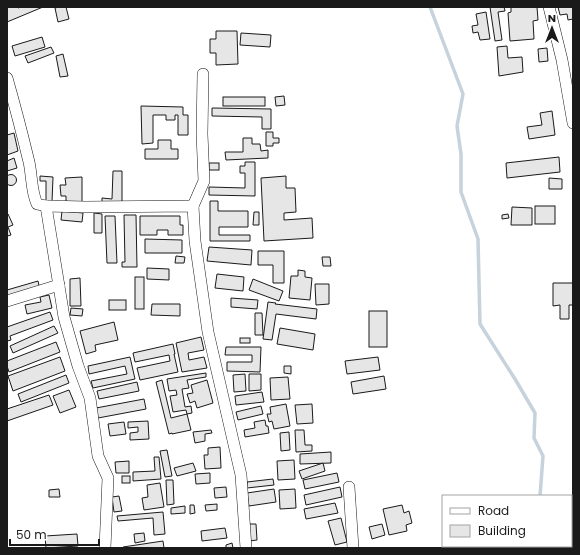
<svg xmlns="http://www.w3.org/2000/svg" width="580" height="555" font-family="Poppins,sans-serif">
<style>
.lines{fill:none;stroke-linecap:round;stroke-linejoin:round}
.stream{stroke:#c6d2dc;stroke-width:3.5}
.building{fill:#e6e6e6;stroke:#1a1a1a}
.minor-casing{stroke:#1a1a1a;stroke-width:12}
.minor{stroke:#fff;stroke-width:11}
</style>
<rect width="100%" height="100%" fill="#fff"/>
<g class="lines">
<g class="stream">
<path d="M430 7 463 94 457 126 461 154V192L478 239 480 324 515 379 535 413 534 438 543 456 540 496"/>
<path d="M529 548 530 546"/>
</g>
</g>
<g class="building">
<path d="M7 7H17L18 8 21 7H43L7 22Z"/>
<path d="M59 7H66L69 19 58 22 55 8Z"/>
<path d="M490 7H504L505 11 498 12 502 40 495 41Z"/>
<path d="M511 7H537L538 20 533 21 534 39 510 41 508 13 511 12Z"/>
<path d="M558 7H573V19L568 20 567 14 560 15Z"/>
<path d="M486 12 490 39 480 40 478 32 473 33 472 26 478 25 476 14Z"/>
<path d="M216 31H237L238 64 216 65V53H210V39H216Z"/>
<path d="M241 33 271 35 270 47 240 45Z"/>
<path d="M42 37 45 47 15 56 12 46Z"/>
<path d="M507 46 508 58 522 57 523 72 499 76 497 47Z"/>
<path d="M51 47 54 53 28 63 25 56Z"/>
<path d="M547 48 548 61 539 62 538 49Z"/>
<path d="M63 54 68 76 60 77 56 56Z"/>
<path d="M284 96 285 105 276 106 275 97Z"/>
<rect x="223" y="97" width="42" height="9"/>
<path d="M141 106 183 107V115H188V135H178V115H175V120H166V115H153V143L142 144Z"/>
<path d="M212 108 271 109V129H262V117L212 116Z"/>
<path d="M552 111 555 135 529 139 527 127 542 125 540 113Z"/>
<path d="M266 132H273V138H279V143H273V146H266Z"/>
<path d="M14 133 18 151 7 155V135Z"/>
<path d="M243 138H252V144H260L261 151 268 150V158L226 160 225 152H243Z"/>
<path d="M158 140H171V149H178V159H145V149H158Z"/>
<path d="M559 157 560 172 507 178 506 163Z"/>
<path d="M14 158 17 168 7 171V161Z"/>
<path d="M245 162H255V196L209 195V187L245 188V173H240V166H245Z"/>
<rect x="209" y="163" width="10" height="7"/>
<path d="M113 171H122V203H102V198L112 199Z"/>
<circle cx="11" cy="180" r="5.5"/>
<path d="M40 176 53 177 52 202 46 201V181H40Z"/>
<path d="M286 176V188H295L296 212 284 213V220L312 218 313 238 264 241 261 178Z"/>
<path d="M82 177V203H66V196H61L60 185H66L65 178Z"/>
<path d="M549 178 562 179V189H549Z"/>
<path d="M210 201H218V211H248V227H219V235H250V241H210Z"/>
<rect x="535" y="206" width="20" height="18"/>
<path d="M512 207 532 208V225H511Z"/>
<path d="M62 211 83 213 82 222 61 220Z"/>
<path d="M254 212H259V225H253Z"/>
<path d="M94 213 102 214V233H94Z"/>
<path d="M7 214H8L13 225 8 227 11 235 7 236Z"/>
<path d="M508 214 509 218 502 219V215Z"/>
<path d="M124 215H136L137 267H122V262H125Z"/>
<path d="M105 216H115L117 263H107Z"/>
<path d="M140 216H180V225H183V235H168V230H157V235H140Z"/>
<path d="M145 239 182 240V253H145Z"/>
<path d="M209 247 252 250 251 265 207 261Z"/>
<path d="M258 251H284V283H273V265H258Z"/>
<path d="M176 256 185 257 184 263H175Z"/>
<path d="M322 257H330L331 266H323Z"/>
<path d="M147 268 169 269V280L147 279Z"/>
<path d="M298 270 305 271V277L312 278 310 300 289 298 291 276H298Z"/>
<path d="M217 274 244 277 243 291 215 288Z"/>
<rect x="135" y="277" width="9" height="32"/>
<path d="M80 278 81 306H70V279Z"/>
<path d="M253 279 283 291 279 301 249 290Z"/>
<path d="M38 281 40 290 7 299V290Z"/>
<path d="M553 283H573V305H569V319H560V305L553 306Z"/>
<path d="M315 284H329V304L316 305Z"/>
<path d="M49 295 52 308 27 314 25 305 41 302 40 297Z"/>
<path d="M231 298 258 300 257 309 231 307Z"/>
<rect x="109" y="300" width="17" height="10"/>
<path d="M268 302 276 303 275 304 317 309 316 319 276 314 272 340 263 339Z"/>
<path d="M152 304H180V316L151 315Z"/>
<path d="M71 308 83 309 82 316 70 315Z"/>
<rect x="369" y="311" width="18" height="36"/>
<path d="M50 312 53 320 10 336 11 340 7 341V327Z"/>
<path d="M255 313H262L263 335H255Z"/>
<path d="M114 322 118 340 95 345 96 351 86 354 80 331Z"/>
<path d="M54 326 58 333 13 353 10 346Z"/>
<path d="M280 328 315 334 313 350 277 344Z"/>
<path d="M201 337 204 350 188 353 189 360 204 357 207 368 182 372 176 343Z"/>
<rect x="240" y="338" width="10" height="5"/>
<path d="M56 342 60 352 9 372 7 366V361Z"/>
<path d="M173 344 175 354H174L178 372 140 380 137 368 170 361 169 355 135 362 133 353Z"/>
<path d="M226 347H261L260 372 227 371V362H252V355H225Z"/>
<path d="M60 357 65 371 13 391 8 376Z"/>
<path d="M130 357 135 379 93 388 91 381 127 374 125 366 89 374 88 366Z"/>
<path d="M378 357 380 370 347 374 345 361Z"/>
<path d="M284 366H291V374L284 373Z"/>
<path d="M206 373V377L187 380 189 388 182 389 185 407 191 406 192 413 187 414 186 410 173 412 170 396 177 395 176 390 169 391 167 379Z"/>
<path d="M245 374 246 391 234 392 233 375Z"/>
<path d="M249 374H261V390L249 391Z"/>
<path d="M66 375 69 383 21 402 18 394Z"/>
<path d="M384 376 386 389 353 394 351 382Z"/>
<path d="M288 377 290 399 271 400 270 378Z"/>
<path d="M162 380 171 418 187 414 191 430 172 434V433L169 434 156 382Z"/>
<path d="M207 380 213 403 197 408 195 401 190 403 187 394 193 393 191 385Z"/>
<path d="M137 382 139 391 99 399 97 391Z"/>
<path d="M69 390 76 407 60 413 53 396Z"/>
<path d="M262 392 264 402 236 405 235 396Z"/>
<path d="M49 395 53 405 7 421V409Z"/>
<path d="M144 399 146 409 98 418 96 408Z"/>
<path d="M286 404 290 426 274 429 272 421 269 422 267 414H271L270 407Z"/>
<path d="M312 404 313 423 297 424 295 405Z"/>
<path d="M261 406 263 414 238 420 236 412Z"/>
<path d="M265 420 266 426H268L269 433 245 437 244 430 255 428 254 422Z"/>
<path d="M148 421 149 439 130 440V433L138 432V427L128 428V422Z"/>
<path d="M124 422 126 434 110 436 108 424Z"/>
<path d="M211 430 212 433 205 434V441L195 443 193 432Z"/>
<path d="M295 430H304L305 445H312V451L296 452Z"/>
<path d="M289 432 290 450 281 451 280 433Z"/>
<path d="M220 447 221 468 205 469 204 455H208V448Z"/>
<path d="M167 450 172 476 165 477 160 451Z"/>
<path d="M331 452V463L300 464V454Z"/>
<path d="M154 457H159L161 479 133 481V472L155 471Z"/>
<path d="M294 460 295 479 278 480 277 461Z"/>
<path d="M129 461V473H116L115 462Z"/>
<path d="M193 463 196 471 177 476 174 468Z"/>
<path d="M323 463 325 471 302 479 299 471Z"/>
<path d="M210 473V483L196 484 195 474Z"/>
<path d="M337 473 339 482 305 489 303 480Z"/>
<rect x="122" y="476" width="8" height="7"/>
<path d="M273 479 274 485 247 488V482Z"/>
<path d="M166 480H173L174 504 167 505Z"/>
<path d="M160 483 164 507 144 510 142 498 148 497 147 485Z"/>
<path d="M226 487 227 497 215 498 214 488Z"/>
<path d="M340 487 342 497 306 505 304 495Z"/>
<path d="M59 489 60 497H49V490Z"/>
<path d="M274 489 276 502 249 506 247 493Z"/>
<path d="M295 489 296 508 280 509 279 490Z"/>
<path d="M119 496 122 511 114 512 112 497Z"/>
<path d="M335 503 338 513 306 519 304 509Z"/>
<path d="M217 504V510L206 511 205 505Z"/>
<path d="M190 505H194L195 513 190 514Z"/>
<path d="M402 505 404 513 409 511 412 523 406 525 407 531 389 535 383 509Z"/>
<path d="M185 506V513L171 514V508Z"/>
<path d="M163 512 165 534 154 535 153 518 118 521 117 516Z"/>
<path d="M341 518 347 542 335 545 328 521Z"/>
<path d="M248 524H256L257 540 249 541Z"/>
<path d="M382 524 385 535 372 539 369 527Z"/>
<path d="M225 528 227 538 202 541 201 531Z"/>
<path d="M144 533 145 541 135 543 134 534Z"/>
<path d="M77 534 78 546 46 548 45 536Z"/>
<path d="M163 541 164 548H123V547Z"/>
<path d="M232 543 233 548H226V545Z"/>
<rect x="555" y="546" width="15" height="2"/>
</g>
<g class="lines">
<g class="minor-casing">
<g id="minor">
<path d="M549 7 562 60 573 123"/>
<path d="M7 78C15 106 22 133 29 162 32 175 31 191 37 204L46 206 85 207 193 206 195 241 208 332 241 475 246 548"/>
<path d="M46 206 64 317 78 366 90 398 98 456 108 478 105 548"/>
<path d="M193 206 204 181 202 134 203 74"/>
<path d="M7 301 59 285"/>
<path d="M349 487 353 548"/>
</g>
</g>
<use href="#minor" class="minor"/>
</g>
<rect width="580" height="555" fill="none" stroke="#1a1a1a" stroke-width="16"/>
<rect x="442" y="495" width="130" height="52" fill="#ffffff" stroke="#a3a3a3"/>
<rect x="450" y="508" width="20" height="6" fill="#ffffff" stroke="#a3a3a3"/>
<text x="478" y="515" font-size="12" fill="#1a1a1a">Road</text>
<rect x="450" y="525" width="20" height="12" fill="#e6e6e6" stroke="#a3a3a3"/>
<text x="478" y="535" font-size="12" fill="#1a1a1a">Building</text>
<g transform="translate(552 28)" stroke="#ffffff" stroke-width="3" paint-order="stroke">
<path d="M0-3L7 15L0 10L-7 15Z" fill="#1a1a1a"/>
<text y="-6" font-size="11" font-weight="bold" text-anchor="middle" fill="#1a1a1a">N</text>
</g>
<path d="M10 539v6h89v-6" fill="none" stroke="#1a1a1a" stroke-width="2"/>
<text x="16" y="539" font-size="12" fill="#1a1a1a" stroke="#ffffff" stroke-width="3" paint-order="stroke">50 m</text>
</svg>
